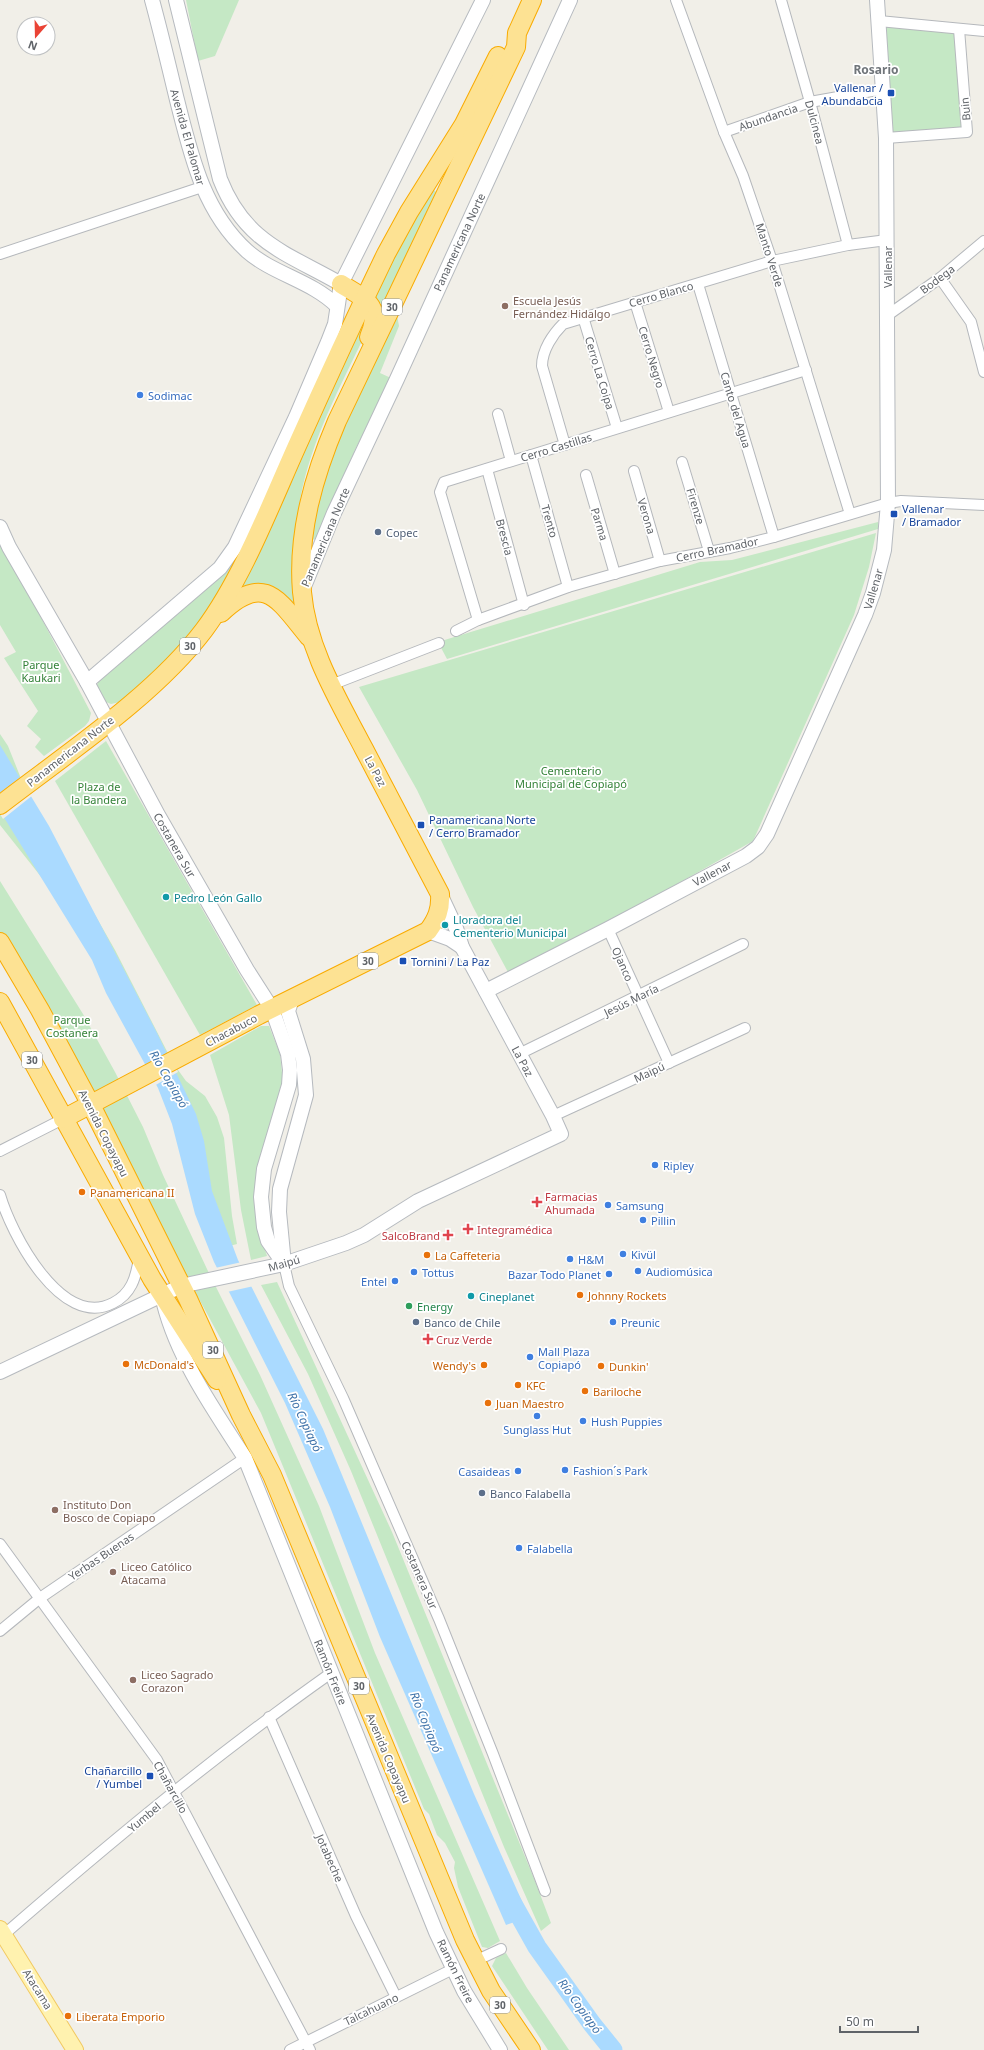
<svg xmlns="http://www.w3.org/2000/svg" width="984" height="2050" font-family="'Noto Sans',sans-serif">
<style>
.green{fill:#c5e8c5}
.water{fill:#aadaff}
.pier{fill:#f1efe8}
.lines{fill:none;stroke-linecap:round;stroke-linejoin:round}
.river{stroke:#aadaff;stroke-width:19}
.street-casing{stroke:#b5b8bc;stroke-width:12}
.secondary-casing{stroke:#b6babf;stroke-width:16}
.primary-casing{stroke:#f2c960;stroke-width:18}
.highway-casing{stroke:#f9ab00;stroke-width:20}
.street{stroke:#fff;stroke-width:10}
.secondary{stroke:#fff;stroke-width:14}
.primary{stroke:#fff2af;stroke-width:16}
.highway{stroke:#fde293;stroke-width:18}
.transit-dot{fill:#1a4fb4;stroke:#fff;stroke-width:1.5}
.education-dot{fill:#8d6e63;stroke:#fff;stroke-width:1.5}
.shop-dot{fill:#3f7fe0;stroke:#fff;stroke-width:1.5}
.service-dot{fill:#5c6f8a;stroke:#fff;stroke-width:1.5}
.culture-dot{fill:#0f9aa8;stroke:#fff;stroke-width:1.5}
.food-dot{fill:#e8710a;stroke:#fff;stroke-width:1.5}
.health-dot{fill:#e0444e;stroke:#fff;stroke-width:1.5}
.leisure-dot{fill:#2e9e5b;stroke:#fff;stroke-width:1.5}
.labels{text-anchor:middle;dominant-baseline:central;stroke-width:3.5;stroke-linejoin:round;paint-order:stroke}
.shield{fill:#fff;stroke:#8f9295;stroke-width:1}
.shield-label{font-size:10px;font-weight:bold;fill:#5f6368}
.transit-label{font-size:11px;fill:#164399;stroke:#fff;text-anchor:start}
.street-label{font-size:11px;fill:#5f6368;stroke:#fff}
.education-label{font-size:11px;fill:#785e54;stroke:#fff;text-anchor:start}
.shop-label{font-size:11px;fill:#366cbe;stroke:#fff;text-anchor:start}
.service-label{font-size:11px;fill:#4e5e75;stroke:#fff;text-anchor:start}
.park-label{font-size:11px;fill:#348238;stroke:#fff}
.culture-label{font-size:11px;fill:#0d838f;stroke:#fff;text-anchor:start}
.food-label{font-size:11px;fill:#c56008;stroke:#fff;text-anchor:start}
.health-label{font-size:11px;fill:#be3a42;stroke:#fff;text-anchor:start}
.leisure-label{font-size:11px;fill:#27864d;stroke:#fff;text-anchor:start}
.neighbourhood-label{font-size:12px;font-weight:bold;fill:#70757a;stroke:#fff}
.water-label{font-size:12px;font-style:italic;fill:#4174aa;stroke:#fff}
</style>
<rect width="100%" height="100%" fill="#f1efe8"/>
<g class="green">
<path d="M186 0H239L215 56 198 61Z"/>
<path d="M879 21 959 29 967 132 886 138Z"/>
<path d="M434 190 438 194 433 210 382 305 373 296 422 205Z"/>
<path d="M397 315 399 326 380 373 391 378 355 450 316 540 311 539C323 460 362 387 397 315Z"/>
<path d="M361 325 364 330 362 341C334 399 302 459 297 524 294 550 299 586 300 613 278 580 269 585 235 594Z"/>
<path d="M878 522V529L447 659 438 642 700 562 732 560Z"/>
<path d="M876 533 869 567 854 615 753 841 626 913 509 974 473 907 417 790 359 687Z"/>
<path d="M0 539 91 713 89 721 85 726 44 756 35 747 41 739 27 726 38 711 4 658 16 652 0 625Z"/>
<path d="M239 554C221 591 201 628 171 657 155 673 137 687 120 702L111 704 101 700 97 685 99 680Z"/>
<path d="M0 734 8 746 30 801 115 950 173 1063 186 1081 205 1096 217 1117 224 1138 232 1216 237 1244 210 1251 181 1117 106 980 46 883 0 825Z"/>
<path d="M106 741 257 1005 200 1035 55 781Z"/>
<path d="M0 881 83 1014 115 1072 143 1127 163 1175 207 1269 260 1375 319 1506 375 1653 500 1941 488 1948 482 1947 458 1887 454 1868 455 1862 445 1843 437 1835 429 1814 424 1809 261 1413 0 933Z"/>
<path d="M261 1026H269L280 1054 283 1082 257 1223 267 1256 251 1260 241 1210 229 1115 210 1055Z"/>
<path d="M277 1282 392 1532 535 1881 551 1923 541 1931 504 1847 351 1471 308 1374 261 1285Z"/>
<path d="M506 1953 527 1988 569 2050H548L492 1966 496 1958Z"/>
</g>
<path class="water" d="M0 745 49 826 157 1033 196 1114 204 1141 212 1191 238 1260 323 1429 474 1794 529 1917 506 1925 380 1637 330 1507 285 1403 214 1262 195 1214 172 1124 158 1088 106 993 92 960 0 811Z"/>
<g class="pier">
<path d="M22 776 33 795 3 819 0 814V793Z"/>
<path d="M170 1054 178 1072 154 1086 145 1067Z"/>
<path d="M242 1262 254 1286 227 1292 215 1268Z"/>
</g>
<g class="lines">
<path class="river" d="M509 1897 537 1947 592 2024 613 2050"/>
<g class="street-casing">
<g id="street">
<path d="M676 0 724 132 743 176 772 261 850 514"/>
<path d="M781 0 810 102 848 245"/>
<path d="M879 21 984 31"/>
<path d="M724 132 810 102 883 89"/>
<path d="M886 138 967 132 959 29"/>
<path d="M0 254 202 187"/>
<path d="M940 278 971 322 984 372"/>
<path d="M698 284 774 537"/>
<path d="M635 302 669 412"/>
<path d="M888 315 940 278 984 241"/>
<path d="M583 317 617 428"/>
<path d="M498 414 511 461"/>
<path d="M565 445 542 366C542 350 553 334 563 324L772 261 848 245 887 240"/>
<path d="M531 455 568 587"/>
<path d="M682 462 709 551"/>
<path d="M487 469 524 605"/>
<path d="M634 471 660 561"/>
<path d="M586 475 615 574"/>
<path d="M478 620 440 492 444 482 806 370"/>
<path d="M456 631 478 620 568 587 660 561 730 548 774 537 888 503 901 501 984 505"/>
<path d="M331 685 439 643"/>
<path d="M608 929 669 1063"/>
<path d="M519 1054 743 944"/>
<path d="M553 1116 745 1028"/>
<path d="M0 1151 63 1119"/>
<path d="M0 1195C11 1233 61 1330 113 1303 131 1294 136 1278 139 1258"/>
<path d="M284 1264 289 1286 343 1398 439 1619 493 1754 545 1891"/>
<path d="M0 1544 157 1760 310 2050"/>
<path d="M0 1631 40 1598 245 1458"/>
<path d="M269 1717 356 1916 396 1997"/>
<path d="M0 1938C107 1845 215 1755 331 1673"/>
<path d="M475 1961 501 1949"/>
<path d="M290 2050 453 1969"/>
</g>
</g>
<g class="secondary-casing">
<g id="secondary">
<path d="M152 0C161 33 169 67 177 100 191 155 203 211 247 251 273 274 312 281 337 306"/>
<path d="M176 0 220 179C245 243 287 253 341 284"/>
<path d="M0 527 9 547 87 682 158 815 247 970 272 1009 288 1054 290 1070 289 1085 264 1169 261 1197 264 1227 268 1241 284 1264"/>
<path d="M303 589 334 513 397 379 570 0"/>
<path d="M87 682 220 568 235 547 296 417 328 342 335 324 341 284 483 0"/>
<path d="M428 931 450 939 462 947"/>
<path d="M486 991 608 929 746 856 758 847 767 834 865 615 873 593 884 550 888 503 886 138 877 0"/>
<path d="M284 1264 279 1212 280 1189 306 1095 303 1059 288 1011 292 999"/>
<path d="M164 1304C178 1359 214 1410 245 1458L436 1932 464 1991 500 2050"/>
<path d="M0 1372 181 1286 284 1264 346 1243 364 1235 418 1201 561 1134 553 1116 462 947 456 928 440 894"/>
</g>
</g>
<g class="primary-casing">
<path id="primary" d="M0 1929 75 2050"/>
</g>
<g class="highway-casing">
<g id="highway">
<path d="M341 284C365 299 383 305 369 337"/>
<path d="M221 613C265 571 279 601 309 637"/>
<path d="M0 805C66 754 154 696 204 630 242 579 270 506 296 448 325 383 355 318 386 254L409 212 464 124 498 56"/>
<path d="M0 942 40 1010 91 1105 188 1299 241 1415 272 1475 465 1940 491 1991 531 2050"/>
<path d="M0 1002 152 1279 217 1380"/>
<path d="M63 1119 259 1015 428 931C437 919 441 909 440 894 415 846 389 797 364 749 338 699 307 649 302 592 297 533 314 475 337 421L516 47 517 33 532 0"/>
</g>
</g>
<use href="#street" class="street"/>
<use href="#secondary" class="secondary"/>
<use href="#primary" class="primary"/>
<use href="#highway" class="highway"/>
</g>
<g class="transit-dot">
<rect x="887" y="89" width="8" height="8" rx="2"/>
<rect x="890" y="510" width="8" height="8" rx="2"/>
<rect x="417" y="821" width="8" height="8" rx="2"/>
<rect x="399" y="957" width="8" height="8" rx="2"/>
<rect x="146" y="1772" width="8" height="8" rx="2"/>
</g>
<g class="education-dot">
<circle cx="505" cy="306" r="4"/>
<circle cx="55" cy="1510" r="4"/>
<circle cx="113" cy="1572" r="4"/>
<circle cx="133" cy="1680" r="4"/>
</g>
<g class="shop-dot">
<circle cx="140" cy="395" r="4"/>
<circle cx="655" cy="1165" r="4"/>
<circle cx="608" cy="1205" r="4"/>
<circle cx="643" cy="1220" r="4"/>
<circle cx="623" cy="1254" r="4"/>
<circle cx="570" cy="1259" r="4"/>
<circle cx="638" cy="1271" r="4"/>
<circle cx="414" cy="1272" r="4"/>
<circle cx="609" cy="1274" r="4"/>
<circle cx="395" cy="1281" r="4"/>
<circle cx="613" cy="1322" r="4"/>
<circle cx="530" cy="1357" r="4"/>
<circle cx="537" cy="1416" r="4"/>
<circle cx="583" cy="1421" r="4"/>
<circle cx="565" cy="1470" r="4"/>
<circle cx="518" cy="1471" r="4"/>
<circle cx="519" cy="1548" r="4"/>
</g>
<g class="service-dot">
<circle cx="378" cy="532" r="4"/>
<circle cx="416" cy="1322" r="4"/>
<circle cx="482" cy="1493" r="4"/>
</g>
<g class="culture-dot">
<circle cx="166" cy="897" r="4"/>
<circle cx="445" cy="925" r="4"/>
<circle cx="471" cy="1296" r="4"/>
</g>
<g class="food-dot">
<circle cx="82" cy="1192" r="4"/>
<circle cx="427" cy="1255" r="4"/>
<circle cx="580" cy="1295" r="4"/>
<circle cx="126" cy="1364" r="4"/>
<circle cx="484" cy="1365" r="4"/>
<circle cx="601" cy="1366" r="4"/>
<circle cx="518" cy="1385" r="4"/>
<circle cx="585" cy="1391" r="4"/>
<circle cx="488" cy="1403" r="4"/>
<circle cx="68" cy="2016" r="4"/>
</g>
<g class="health-dot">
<path d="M535 1196h4v4h4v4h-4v4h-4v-4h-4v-4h4z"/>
<path d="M466 1223h4v4h4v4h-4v4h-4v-4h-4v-4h4z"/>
<path d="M446 1229h4v4h4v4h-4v4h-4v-4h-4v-4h4z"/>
<path d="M426 1333h4v4h4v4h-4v4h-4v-4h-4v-4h4z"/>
</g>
<circle class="leisure-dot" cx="409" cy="1306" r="4"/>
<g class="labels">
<g class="shield">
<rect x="382" y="299" width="20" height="16" rx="3"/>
<rect x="180" y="638" width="20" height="16" rx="3"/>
<rect x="358" y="953" width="20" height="16" rx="3"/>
<rect x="22" y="1052" width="20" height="16" rx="3"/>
<rect x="203" y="1342" width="20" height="16" rx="3"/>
<rect x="349" y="1678" width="20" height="16" rx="3"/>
<rect x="490" y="1997" width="20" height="16" rx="3"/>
</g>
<g class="shield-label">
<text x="392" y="307">30</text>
<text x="190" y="646">30</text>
<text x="368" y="961">30</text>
<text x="32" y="1060">30</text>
<text x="213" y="1350">30</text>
<text x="359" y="1686">30</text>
<text x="500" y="2005">30</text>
</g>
<g class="transit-label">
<text x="883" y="87" text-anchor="end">Vallenar /<tspan x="883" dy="13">Abundabcia</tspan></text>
<text x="902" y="508">Vallenar<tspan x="902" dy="13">/ Bramador</tspan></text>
<text x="429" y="819">Panamericana Norte<tspan x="429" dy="13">/ Cerro Bramador</tspan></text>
<text x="411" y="961">Tornini / La Paz</text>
<text x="142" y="1770" text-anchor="end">Chañarcillo<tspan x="142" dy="13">/ Yumbel</tspan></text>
</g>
<g class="street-label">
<text transform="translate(965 109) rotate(-95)">Buin</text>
<text transform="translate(768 117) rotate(-19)">Abundancia</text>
<text transform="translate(815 122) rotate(75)">Dulcinea</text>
<text transform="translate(188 137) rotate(74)">Avenida El Palomar</text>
<text transform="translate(459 242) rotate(-65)">Panamericana Norte</text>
<text transform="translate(770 255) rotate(72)">Manto Verde</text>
<text transform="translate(887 267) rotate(-90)">Vallenar</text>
<text transform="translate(937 279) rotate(-37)">Bodega</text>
<text transform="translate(661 294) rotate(-16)">Cerro Blanco</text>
<text transform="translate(652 357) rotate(73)">Cerro Negro</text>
<text transform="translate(600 373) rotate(73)">Cerro La Coipa</text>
<text transform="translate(736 410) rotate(73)">Canto del Agua</text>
<text transform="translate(556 447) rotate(-17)">Cerro Castillas</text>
<text transform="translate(696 506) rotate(73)">Firenze</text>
<text transform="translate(647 516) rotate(73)">Verona</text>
<text transform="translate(550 521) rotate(74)">Trento</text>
<text transform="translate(600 524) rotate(73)">Parma</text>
<text transform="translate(325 537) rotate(-67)">Panamericana Norte</text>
<text transform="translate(505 537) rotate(75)">Brescia</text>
<text transform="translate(717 549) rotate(-12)">Cerro Bramador</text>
<text transform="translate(873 589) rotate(-73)">Vallenar</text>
<text transform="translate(70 751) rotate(-38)">Panamericana Norte</text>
<text transform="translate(376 771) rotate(62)">La Paz</text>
<text transform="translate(175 845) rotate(60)">Costanera Sur</text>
<text transform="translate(712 873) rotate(-28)">Vallenar</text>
<text transform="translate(623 964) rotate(66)">Ojanco</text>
<text transform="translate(631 1000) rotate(-26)">Jesús María</text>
<text transform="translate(231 1030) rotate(-28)">Chacabuco</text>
<text transform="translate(523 1061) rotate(62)">La Paz</text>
<text transform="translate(649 1072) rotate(-25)">Maipú</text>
<text transform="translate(104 1133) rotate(63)">Avenida Copayapu</text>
<text transform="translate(284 1263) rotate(-16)">Maipú</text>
<text transform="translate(101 1556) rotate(-34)">Yerbas Buenas</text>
<text transform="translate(420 1575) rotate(66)">Costanera Sur</text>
<text transform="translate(331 1672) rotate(68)">Ramón Freire</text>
<text transform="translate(389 1758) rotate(67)">Avenida Copayapu</text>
<text transform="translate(171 1787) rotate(61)">Chañarcillo</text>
<text transform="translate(144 1817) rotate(-40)">Yumbel</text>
<text transform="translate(330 1858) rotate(66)">Jotabeche</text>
<text transform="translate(456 1971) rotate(64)">Ramón Freire</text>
<text transform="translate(38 1989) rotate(58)">Atacama</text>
<text transform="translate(371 2009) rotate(-26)">Talcahuano</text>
</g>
<g class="education-label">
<text x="513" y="300">Escuela Jesús<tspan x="513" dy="13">Fernández Hidalgo</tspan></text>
<text x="63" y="1504">Instituto Don<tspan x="63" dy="13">Bosco de Copiapo</tspan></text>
<text x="121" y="1566">Liceo Católico<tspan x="121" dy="13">Atacama</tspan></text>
<text x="141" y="1674">Liceo Sagrado<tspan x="141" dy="13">Corazon</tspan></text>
</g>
<g class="shop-label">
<text x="148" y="395">Sodimac</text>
<text x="663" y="1165">Ripley</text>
<text x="616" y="1205">Samsung</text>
<text x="651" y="1220">Pillin</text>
<text x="631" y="1254">Kivül</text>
<text x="578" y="1259">H&amp;M</text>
<text x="646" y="1271">Audiomúsica</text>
<text x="422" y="1272">Tottus</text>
<text x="601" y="1274" text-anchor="end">Bazar Todo Planet</text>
<text x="387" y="1281" text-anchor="end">Entel</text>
<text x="621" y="1322">Preunic</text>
<text x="538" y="1351">Mall Plaza<tspan x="538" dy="13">Copiapó</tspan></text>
<text x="591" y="1421">Hush Puppies</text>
<text x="537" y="1429" text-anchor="middle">Sunglass Hut</text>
<text x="573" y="1470">Fashion´s Park</text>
<text x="510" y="1471" text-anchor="end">Casaideas</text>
<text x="527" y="1548">Falabella</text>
</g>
<g class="service-label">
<text x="386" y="532">Copec</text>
<text x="424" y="1322">Banco de Chile</text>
<text x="490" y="1493">Banco Falabella</text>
</g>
<g class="park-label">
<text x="41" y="664">Parque<tspan x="41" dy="13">Kaukari</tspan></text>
<text x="571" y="770">Cementerio<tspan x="571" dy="13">Municipal de Copiapó</tspan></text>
<text x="99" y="786">Plaza de<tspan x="99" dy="13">la Bandera</tspan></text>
<text x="72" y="1019">Parque<tspan x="72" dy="13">Costanera</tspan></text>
</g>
<g class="culture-label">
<text x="174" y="897">Pedro León Gallo</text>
<text x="453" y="919">Lloradora del<tspan x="453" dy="13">Cementerio Municipal</tspan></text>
<text x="479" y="1296">Cineplanet</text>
</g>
<g class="food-label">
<text x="90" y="1192">Panamericana II</text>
<text x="435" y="1255">La Caffeteria</text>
<text x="588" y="1295">Johnny Rockets</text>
<text x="134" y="1364">McDonald's</text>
<text x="476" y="1365" text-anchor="end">Wendy's</text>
<text x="609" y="1366">Dunkin'</text>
<text x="526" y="1385">KFC</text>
<text x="593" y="1391">Bariloche</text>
<text x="496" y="1403">Juan Maestro</text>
<text x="76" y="2016">Liberata Emporio</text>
</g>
<g class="health-label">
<text x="545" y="1196">Farmacias<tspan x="545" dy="13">Ahumada</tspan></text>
<text x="477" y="1229">Integramédica</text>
<text x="440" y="1235" text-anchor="end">SalcoBrand</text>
<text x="436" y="1339">Cruz Verde</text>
</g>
<g class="leisure-label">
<text x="417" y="1306">Energy</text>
</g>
<g class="neighbourhood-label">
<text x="876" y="69">Rosario</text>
</g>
<g class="water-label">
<text transform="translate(169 1079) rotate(60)">Río Copiapó</text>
<text transform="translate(305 1422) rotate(65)">Río Copiapó</text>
<text transform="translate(426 1722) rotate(68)">Río Copiapó</text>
<text transform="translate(580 2006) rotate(54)">Río Copiapó</text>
</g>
</g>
<g transform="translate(36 36) rotate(200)"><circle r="19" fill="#ffffff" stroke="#bfc1c3"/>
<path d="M0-3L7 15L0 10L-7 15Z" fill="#ea4335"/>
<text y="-6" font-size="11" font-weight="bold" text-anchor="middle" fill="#5f6368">N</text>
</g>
<path d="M840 2026v6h78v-6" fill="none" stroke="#5f6368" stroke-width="2"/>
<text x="846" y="2026" font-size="12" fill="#5f6368" stroke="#ffffff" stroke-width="3" paint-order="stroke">50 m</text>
</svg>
